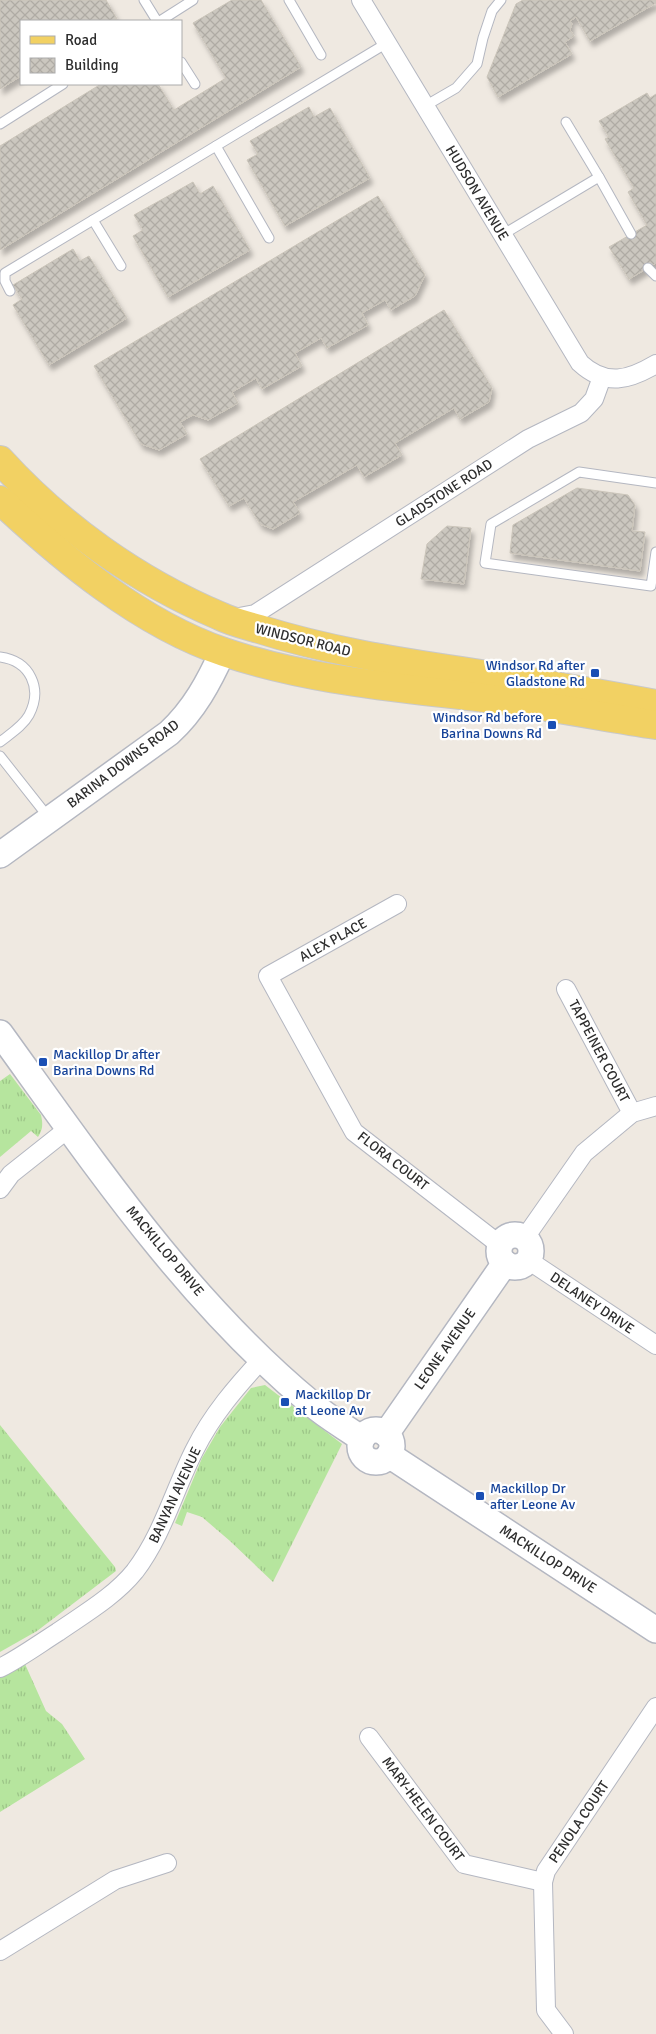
<svg xmlns="http://www.w3.org/2000/svg" width="656" height="2034" font-family="Signika,sans-serif">
<style>
.grass{fill:url(#grass-tufts)}
.building{fill:url(#building-cross-hatch);stroke:#cbc5ba;filter:url(#shadow)}
.lines{fill:none;stroke-linecap:round;stroke-linejoin:round}
.lane-casing{stroke:#b4b7c1;stroke-width:11}
.street-casing{stroke:#b4b7c1;stroke-width:20}
.secondary-casing{stroke:#b4b7c1;stroke-width:28}
.primary-casing{stroke:#c9c9c9;stroke-width:30}
.lane{stroke:#fff;stroke-width:9}
.street{stroke:#fff;stroke-width:18}
.secondary{stroke:#fff;stroke-width:25}
.primary{stroke:#f2d163;stroke-width:28}
.transit-dot{fill:#1a4fb4;stroke:#fff;stroke-width:2}
.labels{text-anchor:middle;dominant-baseline:central;stroke-width:4.5;stroke-linejoin:round;paint-order:stroke}
.street-label{font-size:14px;fill:#2e2e2e;stroke:#fff}
.transit-label{font-size:14px;fill:#164399;stroke:#fff;text-anchor:start}
</style>
<defs>
<pattern id="grass-tufts" width="24" height="20" patternUnits="userSpaceOnUse" patternTransform="scale(1.25)"><rect width="24" height="20" fill="#b6e59e"/><path d="M3 7l-1-3M5 7V3M7 7l1-3M15 17l-1-3M17 17v-4M19 17l1-3" fill="none" stroke="#9dc588"/></pattern>
<pattern id="building-cross-hatch" width="8" height="8" patternUnits="userSpaceOnUse" patternTransform="scale(1.25)"><rect width="8" height="8" fill="#cbc7bf"/><path d="M0 0l8 8M0 8l8-8" fill="none" stroke="#afaba4"/></pattern>
<filter id="shadow"><feDropShadow dx="3" dy="5.5" stdDeviation="2.5" flood-color="#0004"/></filter>
</defs>
<rect width="100%" height="100%" fill="#efe9e1"/>
<g class="grass">
<path d="M10 1074 41 1115C43 1124 43 1129 38 1137L31 1131 0 1157V1081Z"/>
<path d="M265 1385 342 1444 273 1582 230 1541 202 1517 187 1512 182 1526 175 1523 202 1458 220 1427 251 1388Z"/>
<path d="M0 1425 115 1567 116 1571 37 1631 0 1652Z"/>
<path d="M25 1664 46 1711 62 1724 85 1759 0 1812V1678Z"/>
</g>
<g class="building">
<path d="M0 0H106L117 19 113 21H21V76L0 89Z"/>
<path d="M232 0H261L301 67 0 250V146L101 84H158L174 110 226 78 193 23Z"/>
<path d="M523 0H656V3L590 41 576 17 570 21 572 24 570 30 574 36 565 42 572 54 498 97 487 77 516 4Z"/>
<path d="M647 93 650 98 656 94V263L629 279 609 247 647 225 628 192 634 188 605 139 609 137 599 121Z"/>
<path d="M309 107 314 117 330 108 370 178 285 226 247 160 258 154 250 141Z"/>
<path d="M193 182 200 194 213 186 250 250 168 297 133 236 143 230 134 215Z"/>
<path d="M378 196 425 275 415 296 391 310 385 300 362 313 368 325 327 348 321 338 295 353 302 366 262 389 256 378 232 392 238 403 208 420 193 415 180 422 187 434 159 450 141 444 94 366Z"/>
<path d="M73 249 80 261 89 256 127 318 49 365 13 305 22 299 13 285Z"/>
<path d="M444 310 492 388 489 402 460 419 454 408 395 443 402 455 364 477 357 465 293 502 300 513 273 529 260 524 244 498 229 506 200 459Z"/>
<path d="M577 488 628 495 635 505 632 531 645 532 640 571 510 553 513 525Z"/>
<path d="M447 526 471 528 464 584 421 579 427 544Z"/>
</g>
<g class="lines">
<g class="lane-casing">
<g id="lane">
<path d="M144 0 157 21"/>
<path d="M289 0 321 55"/>
<path d="M160 21 193 0"/>
<path d="M181 62 195 84"/>
<path d="M425 106 456 88 477 64 483 38 492 11 501 0"/>
<path d="M566 122 599 177"/>
<path d="M0 124 63 84"/>
<path d="M216 146 269 238"/>
<path d="M93 220 121 266"/>
<path d="M502 235 599 177 631 234"/>
<path d="M648 268 656 276"/>
<path d="M10 291 5 281V273L387 43"/>
<path d="M656 483 579 472 491 524 485 563 651 586 656 552"/>
<path d="M0 657C30 661 43 688 29 715 23 726 10 734 0 742"/>
<path d="M0 756 49 818"/>
</g>
</g>
<g class="street-casing">
<g id="street">
<path d="M361 0 580 363C606 387 629 380 656 364"/>
<path d="M234 618 255 614 528 439 581 413 594 399 602 377"/>
<path d="M397 904 268 976 354 1132 500 1245"/>
<path d="M566 989 632 1113"/>
<path d="M0 1189 11 1174 69 1128"/>
<path d="M524 1239 584 1153 632 1113 656 1106"/>
<path d="M528 1260 656 1345"/>
<path d="M0 1668C20 1658 39 1644 58 1632 84 1614 115 1596 135 1571 163 1534 174 1490 195 1449 212 1415 236 1387 262 1359"/>
<path d="M369 1737 464 1864 543 1882"/>
<path d="M0 1951 115 1880 167 1863"/>
<path d="M564 2034 546 2010 543 1882 546 1871 656 1707"/>
</g>
</g>
<g class="secondary-casing">
<g id="secondary">
<path d="M0 855 169 733C194 710 209 682 223 651"/>
<path d="M0 1033C94 1163 187 1301 312 1404 327 1417 345 1427 362 1439"/>
<circle cx="515" cy="1251" r="16"/>
<circle cx="376" cy="1446" r="16"/>
<path d="M386 1434 505 1263"/>
<path d="M389 1455 656 1630"/>
</g>
</g>
<g class="primary-casing">
<g id="primary">
<path d="M0 460C60 526 137 581 220 616 232 622 246 625 259 629 325 650 394 661 462 671 527 681 592 692 656 704"/>
<path d="M0 500C63 559 141 624 224 652 313 682 407 688 499 700 552 707 604 717 656 725"/>
</g>
</g>
<use href="#lane" class="lane"/>
<use href="#street" class="street"/>
<use href="#secondary" class="secondary"/>
<use href="#primary" class="primary"/>
</g>
<g class="transit-dot">
<rect x="590" y="668" width="10" height="10" rx="2.5"/>
<rect x="547" y="720" width="10" height="10" rx="2.5"/>
<rect x="38" y="1057" width="10" height="10" rx="2.5"/>
<rect x="280" y="1397" width="10" height="10" rx="2.5"/>
<rect x="475" y="1491" width="10" height="10" rx="2.5"/>
</g>
<g class="labels">
<g class="street-label">
<text transform="translate(477 193) rotate(59)">HUDSON AVENUE</text>
<text transform="translate(444 493) rotate(-33)">GLADSTONE ROAD</text>
<text transform="translate(303 640) rotate(14)">WINDSOR ROAD</text>
<text transform="translate(123 764) rotate(-37)">BARINA DOWNS ROAD</text>
<text transform="translate(333 940) rotate(-29)">ALEX PLACE</text>
<text transform="translate(599 1051) rotate(62)">TAPPEINER COURT</text>
<text transform="translate(393 1161) rotate(38)">FLORA COURT</text>
<text transform="translate(165 1251) rotate(50)">MACKILLOP DRIVE</text>
<text transform="translate(592 1303) rotate(34)">DELANEY DRIVE</text>
<text transform="translate(445 1349) rotate(-55)">LEONE AVENUE</text>
<text transform="translate(175 1495) rotate(-65)">BANYAN AVENUE</text>
<text transform="translate(548 1559) rotate(33)">MACKILLOP DRIVE</text>
<text transform="translate(423 1809) rotate(53)">MARY-HELEN COURT</text>
<text transform="translate(579 1822) rotate(-56)">PENOLA COURT</text>
</g>
<g class="transit-label">
<text x="585" y="665" text-anchor="end">Windsor Rd after<tspan x="585" dy="16">Gladstone Rd</tspan></text>
<text x="542" y="717" text-anchor="end">Windsor Rd before<tspan x="542" dy="16">Barina Downs Rd</tspan></text>
<text x="53" y="1054">Mackillop Dr after<tspan x="53" dy="16">Barina Downs Rd</tspan></text>
<text x="295" y="1394">Mackillop Dr<tspan x="295" dy="16">at Leone Av</tspan></text>
<text x="490" y="1488">Mackillop Dr<tspan x="490" dy="16">after Leone Av</tspan></text>
</g>
</g>
<rect x="20" y="20" width="162" height="65" fill="#ffffff" stroke="#ababab"/>
<rect x="30" y="36" width="25" height="8" fill="#f2d163" stroke="#ababab"/>
<text x="65" y="45" font-size="15" fill="#2e2e2e">Road</text>
<rect x="30" y="58" width="25" height="15" fill="url(#building-cross-hatch)" stroke="#ababab"/>
<text x="65" y="70" font-size="15" fill="#2e2e2e">Building</text>
</svg>
